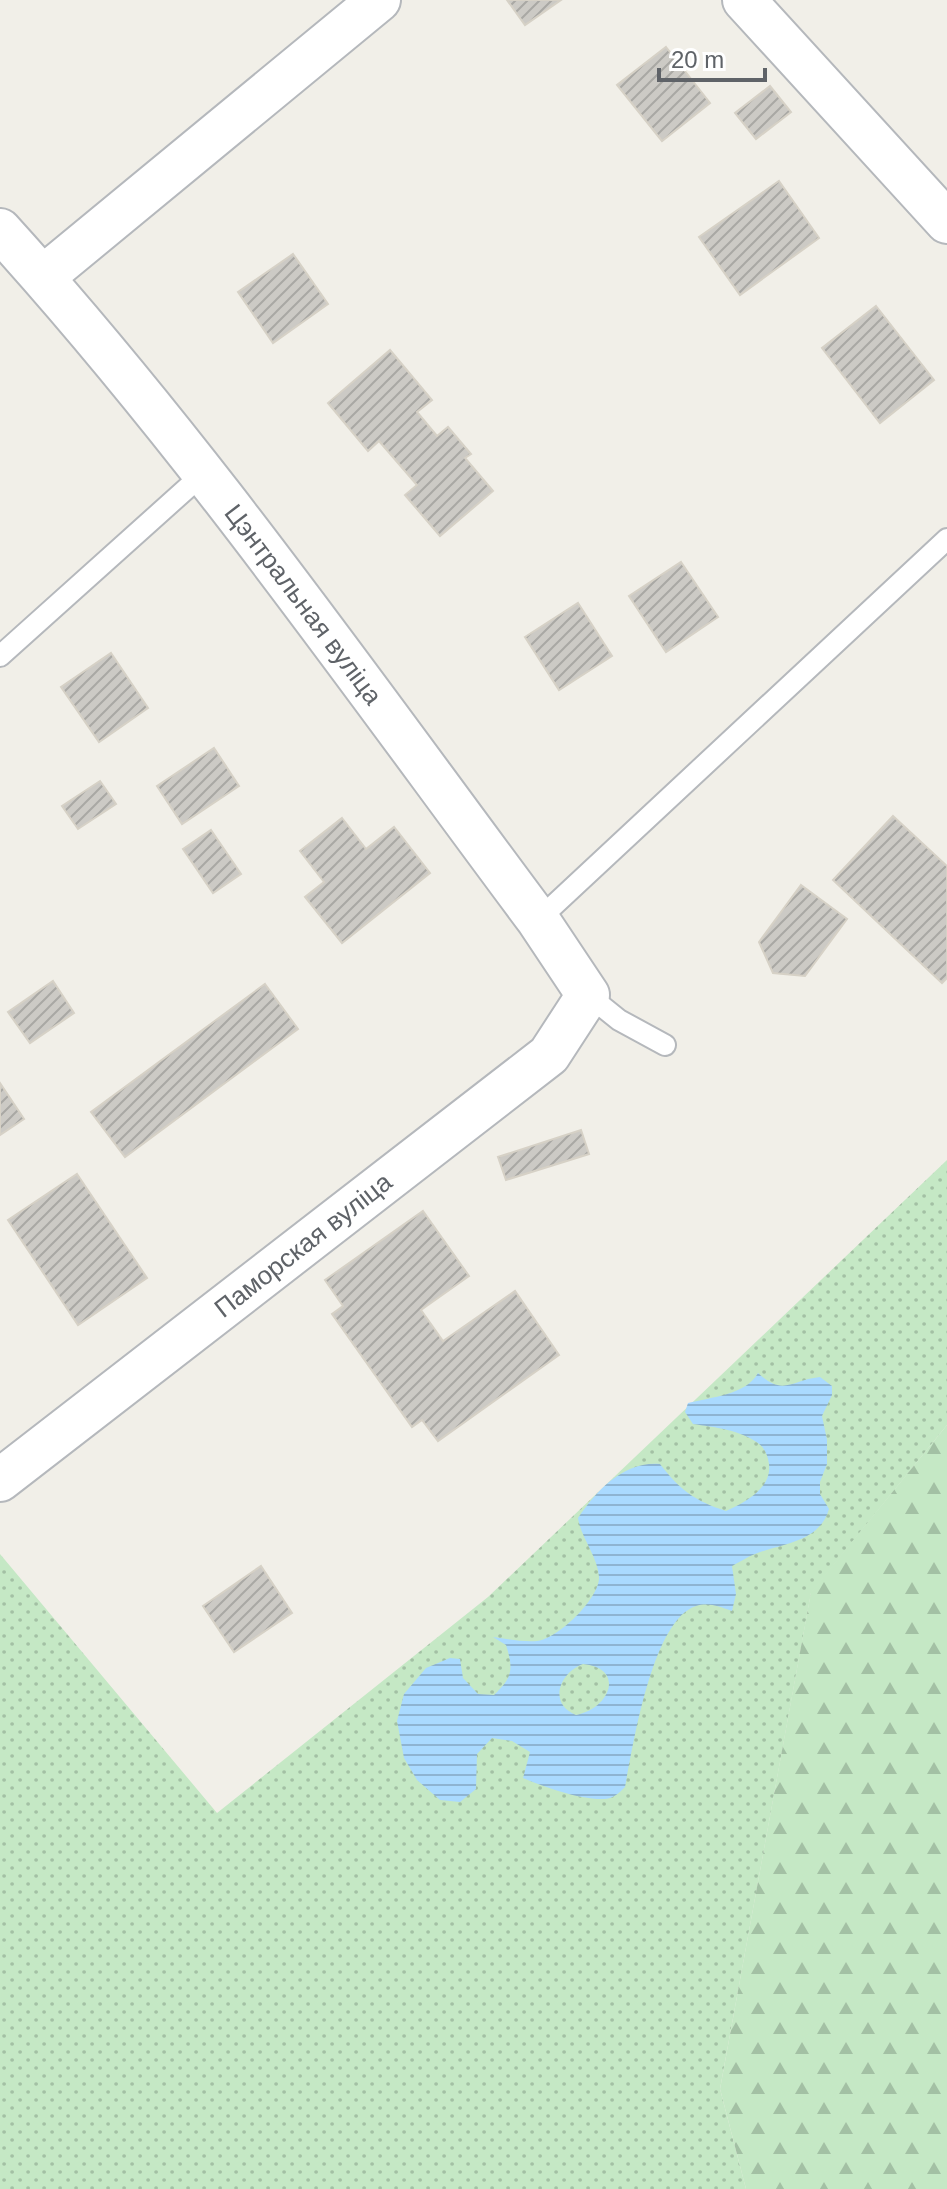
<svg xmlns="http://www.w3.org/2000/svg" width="947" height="2189" font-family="Helvetica,sans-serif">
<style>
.grass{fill:url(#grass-dots)}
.forest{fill:url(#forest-firs)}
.water{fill:url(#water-rules);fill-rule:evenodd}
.building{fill:url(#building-hatch);stroke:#d6d1c6;stroke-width:2}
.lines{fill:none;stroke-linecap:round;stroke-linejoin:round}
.lane-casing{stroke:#b5b8bc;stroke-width:24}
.street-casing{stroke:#b5b8bc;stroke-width:46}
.lane{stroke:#fff;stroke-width:20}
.street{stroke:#fff;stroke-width:42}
.labels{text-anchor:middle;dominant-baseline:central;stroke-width:6;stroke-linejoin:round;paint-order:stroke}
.street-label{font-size:26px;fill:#5f6368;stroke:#fff}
</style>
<defs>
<pattern id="grass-dots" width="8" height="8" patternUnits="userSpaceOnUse" patternTransform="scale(2)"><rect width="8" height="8" fill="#c5e8c5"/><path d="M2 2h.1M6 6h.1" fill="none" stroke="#a3c0a4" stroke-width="1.8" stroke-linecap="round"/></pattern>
<pattern id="forest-firs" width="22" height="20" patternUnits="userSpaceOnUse" patternTransform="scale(2)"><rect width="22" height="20" fill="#c5e8c5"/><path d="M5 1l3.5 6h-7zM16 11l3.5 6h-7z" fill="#a3c0a4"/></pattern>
<pattern id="water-rules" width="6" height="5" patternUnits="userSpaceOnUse" patternTransform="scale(2)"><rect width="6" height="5" fill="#aadaff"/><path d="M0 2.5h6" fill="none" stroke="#8eb4d2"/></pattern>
<pattern id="building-hatch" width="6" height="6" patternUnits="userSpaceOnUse" patternTransform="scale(2)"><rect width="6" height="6" fill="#cccac5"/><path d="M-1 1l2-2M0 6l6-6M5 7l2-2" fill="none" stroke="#a9a8a4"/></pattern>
</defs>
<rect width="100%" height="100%" fill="#f1efe8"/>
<path class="grass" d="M947 1160V1425L811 1593 720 2089 746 2189H0V1554L217 1813 488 1597Z"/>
<path class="forest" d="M947 1425V2189H746L720 2089 811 1592Z"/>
<path class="water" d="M758 1373C783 1397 791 1380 820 1377L832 1386V1395L822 1416 827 1440V1464L820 1482V1494L829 1509C819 1543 782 1543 755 1554 747 1557 740 1562 732 1566L736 1594 732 1611C720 1607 709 1602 696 1606 652 1620 633 1746 625 1787 619 1793 613 1799 604 1799 580 1800 545 1787 523 1778L530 1752 512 1741 492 1738 477 1754 476 1789 460 1802 440 1800 417 1780 404 1758 397 1721 404 1694 426 1668 450 1658 460 1659 463 1678 478 1694 494 1695C512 1678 514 1670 506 1645L493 1637C507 1639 523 1642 537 1641 558 1639 600 1598 599 1577 598 1557 581 1538 578 1518 597 1490 624 1461 660 1464 680 1490 695 1501 726 1511 744 1503 772 1489 769 1464 768 1456 765 1448 758 1443 740 1430 714 1427 693 1424L685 1412 688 1403C711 1397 746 1395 758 1373ZM583 1664C626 1668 610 1709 576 1715 548 1704 559 1673 583 1664Z"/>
<g class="building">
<path d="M507 0H561L525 25Z"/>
<path d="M666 47 710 103 662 141 617 85Z"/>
<path d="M770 86 791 112 756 139 735 113Z"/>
<path d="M779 181 819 238 740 295 699 237Z"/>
<path d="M293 254 328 304 273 343 238 292Z"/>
<path d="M876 306 934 380 880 423 822 348Z"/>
<path d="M390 350 432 400 417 412 437 436 448 427 471 454 465 458 493 491 440 536 405 495 417 485 379 441 368 451 328 403Z"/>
<path d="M681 562 718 617 666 652 629 596Z"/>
<path d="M578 603 612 656 559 690 525 637Z"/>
<path d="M111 653 148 708 99 742 61 687Z"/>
<path d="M214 748 239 786 182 824 157 786Z"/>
<path d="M100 781 116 804 78 829 62 806Z"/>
<path d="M893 816 947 866V978L942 983 833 880Z"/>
<path d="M342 818 366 849 394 827 430 873 342 943 305 897 324 882 300 851Z"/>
<path d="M211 830 241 874 213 893 183 849Z"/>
<path d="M801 885 847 919 805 976 773 973 759 942Z"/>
<path d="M53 981 74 1013 30 1043 8 1012Z"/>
<path d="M265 984 298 1029 125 1157 91 1112Z"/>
<path d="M0 1083 24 1119 0 1135Z"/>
<path d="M581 1130 589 1154 506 1180 498 1157Z"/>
<path d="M77 1174 147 1278 78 1325 8 1220Z"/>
<path d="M423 1211 469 1276 421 1310 443 1341 515 1291 559 1355 438 1441 422 1420 412 1427 332 1314 343 1306 325 1280Z"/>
<path d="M261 1566 292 1613 234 1652 203 1606Z"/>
</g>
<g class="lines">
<g class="lane-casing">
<g id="lane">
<path d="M0 656 204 473"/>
<path d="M538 920 947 539"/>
<path d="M588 995 619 1020 665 1045"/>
</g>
</g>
<g class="street-casing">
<g id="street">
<path d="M744 0 947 222"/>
<path id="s1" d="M0 230C196 446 364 687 538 920L588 995 549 1055 0 1480"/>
<path d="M43 277 379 0"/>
</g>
</g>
<use href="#lane" class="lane"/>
<use href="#street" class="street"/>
</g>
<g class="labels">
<g class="street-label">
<text stroke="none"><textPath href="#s1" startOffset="482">Цэнтральная вуліца</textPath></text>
<text transform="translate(303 1245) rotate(-38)">Паморская вуліца</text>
</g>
</g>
<path d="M659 68v12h106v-12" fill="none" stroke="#5f6368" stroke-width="4"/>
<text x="671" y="68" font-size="24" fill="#5f6368" stroke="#ffffff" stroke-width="6" paint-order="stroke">20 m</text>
</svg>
